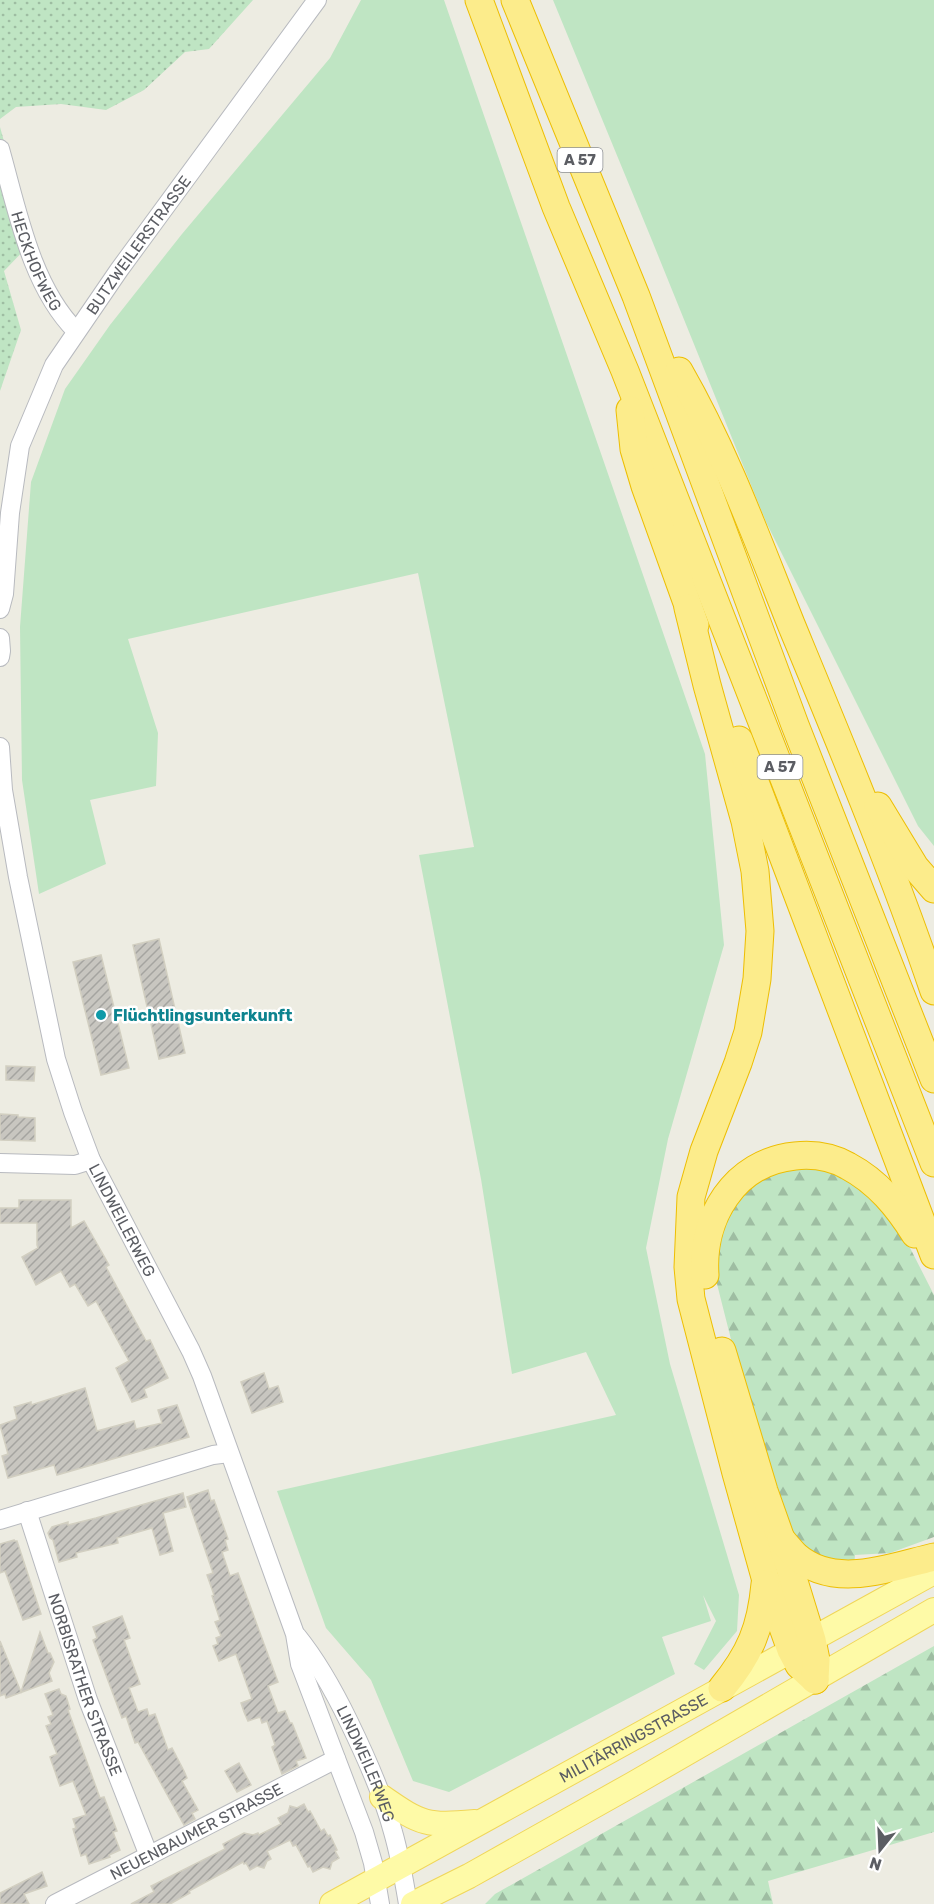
<svg xmlns="http://www.w3.org/2000/svg" width="934" height="1904" font-family="Rubik,sans-serif">
<style>
.green{fill:#bfe5c3}
.forest{fill:url(#forest-firs)}
.park{fill:url(#park-dots)}
.building{fill:url(#building-hatch);stroke:#d2cfc1;stroke-width:1.5}
.lines{fill:none;stroke-linecap:round;stroke-linejoin:round}
.minor-casing{stroke:#b8babf;stroke-width:20}
.major-casing{stroke:#f0d659;stroke-width:26}
.highway-casing{stroke:#edbe03;stroke-width:29}
.minor{stroke:#fff;stroke-width:18}
.major{stroke:#fefaa7;stroke-width:24}
.highway{stroke:#fcec8b;stroke-width:27}
.culture-dot{fill:#0f9aa8;stroke:#fff;stroke-width:2}
.labels{text-anchor:middle;dominant-baseline:central;stroke-width:5;stroke-linejoin:round;paint-order:stroke}
.shield{fill:#fff;stroke:#8c8e92;stroke-width:1.5}
.shield-label{font-size:15px;font-weight:bold;fill:#5b5d63}
.street-label{font-size:16px;fill:#5b5d63;stroke:#fff}
.culture-label{font-size:16px;font-weight:bold;fill:#0d838f;stroke:#fff;text-anchor:start}
</style>
<defs>
<pattern id="forest-firs" width="22" height="20" patternUnits="userSpaceOnUse" patternTransform="scale(1.5)"><rect width="22" height="20" fill="#bfe5c3"/><path d="M5 1l3.5 6h-7zM16 11l3.5 6h-7z" fill="#9ebda2"/></pattern>
<pattern id="park-dots" width="8" height="8" patternUnits="userSpaceOnUse" patternTransform="scale(1.5)"><rect width="8" height="8" fill="#bfe5c3"/><path d="M2 2h.1M6 6h.1" fill="none" stroke="#9ebda2" stroke-width="1.8" stroke-linecap="round"/></pattern>
<pattern id="building-hatch" width="6" height="6" patternUnits="userSpaceOnUse" patternTransform="scale(1.5)"><rect width="6" height="6" fill="#c8c6c0"/><path d="M-1 1l2-2M0 6l6-6M5 7l2-2" fill="none" stroke="#a5a4a0"/></pattern>
</defs>
<rect width="100%" height="100%" fill="#edece2"/>
<g class="green">
<path d="M361 0H444L705 754 724 945 668 1139 646 1248 670 1364 739 1595 737 1631 704 1670 694 1664 716 1621 703 1595 711 1621 662 1637 675 1674 449 1792 413 1781 371 1680 326 1628 277 1491 616 1415 586 1352 512 1374 481 1179 419 855 474 847 418 573 128 639 158 733 156 786 90 800 106 864 39 894 22 780 20 627 31 482 65 389 110 325 182 234 330 58Z"/>
<path d="M553 0H934V846L918 826 766 522 651 238Z"/>
</g>
<g class="forest">
<path d="M810 1164 859 1182 904 1236 934 1295V1537L890 1553 855 1555 854 1567H835L794 1540 739 1371 717 1284 716 1272 722 1221 762 1174Z"/>
<path d="M934 1646V1832L768 1881 773 1904H485L495 1894Z"/>
</g>
<g class="park">
<path d="M0 0H253L209 49 185 52 144 90 106 110 61 104 16 107 0 119Z"/>
<path d="M0 127 32 242 4 271 21 330 0 391Z"/>
</g>
<g class="building">
<path d="M159 939 185 1053 159 1059 133 945Z"/>
<path d="M101 955 129 1068 101 1075 73 962Z"/>
<path d="M6 1066 35 1067 34 1081 6 1080Z"/>
<path d="M0 1114 18 1115V1117L35 1118V1141L0 1140Z"/>
<path d="M19 1200H71V1228L84 1221 109 1265 106 1267 146 1341 150 1340 168 1378 144 1389 147 1397 132 1402 116 1368 129 1361 96 1301 88 1306 75 1284 70 1287 61 1271 36 1285 22 1257 38 1248 37 1245V1223H0V1208H19Z"/>
<path d="M264 1373 269 1389 278 1386 283 1402 252 1413 241 1382Z"/>
<path d="M85 1388 97 1431 134 1421 136 1429 162 1423 158 1410 177 1405 189 1437 57 1475 54 1465 8 1478 2 1456 8 1454 0 1425 17 1419 14 1407 31 1402V1405Z"/>
<path d="M208 1490 211 1501 214 1500 228 1539 225 1540 228 1550 222 1552 230 1576 238 1573 278 1682 268 1686 278 1713 285 1711 290 1723H292L306 1758 296 1761 298 1766 282 1774 272 1747 275 1745 267 1721 262 1723 260 1717 248 1721 244 1712 241 1703 252 1699 236 1654 219 1661 213 1646 218 1644 216 1638 221 1636 215 1622 220 1620 212 1596 214 1595 207 1575 213 1573 187 1497Z"/>
<path d="M183 1493 186 1507 163 1513 173 1551 160 1555 152 1528 117 1538 118 1543 76 1553 77 1557 59 1562 53 1540 50 1538 48 1533 52 1527 68 1522V1525L96 1518Z"/>
<path d="M14 1540V1541H17L41 1614 23 1620 5 1571 0 1573V1544Z"/>
<path d="M122 1616 130 1638 124 1640 140 1684 129 1688 138 1712 147 1709 149 1716 155 1714 168 1750 172 1748 184 1771 187 1778 182 1781 198 1810 192 1813 195 1819 184 1825 138 1742 135 1743 126 1716 122 1718 93 1640 97 1638 93 1627Z"/>
<path d="M40 1632 48 1653H50L54 1662 49 1673 52 1681 6 1698 5 1694 0 1696V1641L21 1692Z"/>
<path d="M59 1689 61 1694 66 1696 70 1709 68 1710 100 1798 104 1797 117 1831 113 1832 120 1850 109 1855 110 1857 89 1864 86 1854 81 1856 73 1829 76 1828 73 1819 86 1815 73 1781 60 1786 50 1757 57 1754 46 1726 51 1724 48 1717 53 1715 45 1694Z"/>
<path d="M239 1763 251 1785 237 1792 225 1771Z"/>
<path d="M304 1804 308 1812 310 1811 321 1831 324 1829 328 1836 330 1835 337 1850 335 1851 339 1858 332 1862 330 1869 323 1867 313 1872 310 1866 308 1867 296 1845 293 1846 290 1840 267 1851 271 1859 267 1861 264 1868 257 1866 250 1870 246 1863 244 1864 243 1862 189 1891 190 1893 170 1904H131L154 1892 151 1886 225 1849 223 1844 244 1833 253 1835 258 1833 259 1835 281 1824 278 1818 288 1813 290 1806 297 1808Z"/>
<path d="M42 1872 47 1886 24 1894 29 1904H0V1893Z"/>
</g>
<g class="lines">
<g class="minor-casing">
<g id="minor">
<path id="s1" d="M0 149C17 209 31 286 76 331"/>
<path id="s2" d="M0 609 4 594 10 513 20 446 54 365 119 270 317 0"/>
<path d="M0 638 1 651 0 657"/>
<path id="s3" d="M0 747 3 790 18 877 56 1059 73 1112 91 1160 191 1351 202 1376 295 1634 300 1664 364 1832 373 1863 380 1904"/>
<path d="M0 1163 75 1165 91 1160"/>
<path id="s4" d="M27 1511 88 1700 149 1856"/>
<path d="M0 1520 213 1455 229 1453"/>
<path id="s5" d="M297 1636C318 1662 334 1691 349 1722 366 1757 383 1794 393 1832 400 1856 404 1880 408 1904"/>
<path id="s6" d="M55 1904 336 1759"/>
</g>
</g>
<g class="major-casing">
<g id="major">
<path d="M382 1797C422 1825 427 1826 475 1822"/>
<path id="s7" d="M332 1904 934 1572"/>
<path d="M413 1904 469 1876 633 1784 934 1610"/>
</g>
</g>
<g class="highway-casing">
<g id="highway">
<path d="M479 0 556 207 625 371 934 1163"/>
<path d="M515 0 636 296 795 725 934 1079"/>
<path d="M679 371C725 451 757 539 791 624 841 745 892 867 934 991"/>
<path d="M630 410 634 449 645 486 695 625"/>
<path d="M688 608 707 685 745 821 755 871 760 931 757 979 748 1032 738 1063 704 1151 691 1197 688 1267 691 1299 736 1473 765 1577 791 1650 799 1665 815 1680"/>
<path d="M739 740 934 1255"/>
<path d="M878 806 915 867 934 889"/>
<path d="M705 1275C701 1218 734 1162 795 1156 813 1154 832 1157 848 1166 878 1182 898 1207 915 1234"/>
<path d="M722 1351 764 1491 781 1539 812 1640 816 1660 815 1680"/>
<path d="M781 1539C786 1545 791 1551 796 1556 835 1590 891 1567 934 1557"/>
<path d="M722 1688C750 1654 761 1628 765 1584"/>
</g>
</g>
<use href="#minor" class="minor"/>
<use href="#major" class="major"/>
<use href="#highway" class="highway"/>
</g>
<circle class="culture-dot" cx="101" cy="1015" r="6"/>
<g class="labels">
<g class="shield">
<rect x="557.5" y="148" width="45" height="24" rx="4.5"/>
<rect x="757.5" y="755" width="45" height="24" rx="4.5"/>
</g>
<g class="shield-label">
<text x="580" y="160">A 57</text>
<text x="780" y="767">A 57</text>
</g>
<g class="street-label">
<text stroke="none"><textPath href="#s2" startOffset="399">BUTZWEILERSTRASSE</textPath></text>
<text stroke="none"><textPath href="#s1" startOffset="118">HECKHOFWEG</textPath></text>
<text stroke="none"><textPath href="#s3" startOffset="492">LINDWEILERWEG</textPath></text>
<text stroke="none"><textPath href="#s4" startOffset="183">NORBISRATHER STRASSE</textPath></text>
<text stroke="none"><textPath href="#s7" startOffset="344">MILITÄRRINGSTRASSE</textPath></text>
<text stroke="none"><textPath href="#s5" startOffset="146">LINDWEILERWEG</textPath></text>
<text stroke="none"><textPath href="#s6" startOffset="159">NEUENBAUMER STRASSE</textPath></text>
</g>
<g class="culture-label">
<text x="113" y="1015">Flüchtlingsunterkunft</text>
</g>
</g>
<g transform="translate(880 1850) rotate(198)" stroke="#ffffff" stroke-width="4.5" paint-order="stroke">
<path d="M0-4.5L10 22L0 15L-10 22Z" fill="#5b5d63"/>
<text y="-9" font-size="16" font-weight="bold" text-anchor="middle" fill="#5b5d63">N</text>
</g>
</svg>
